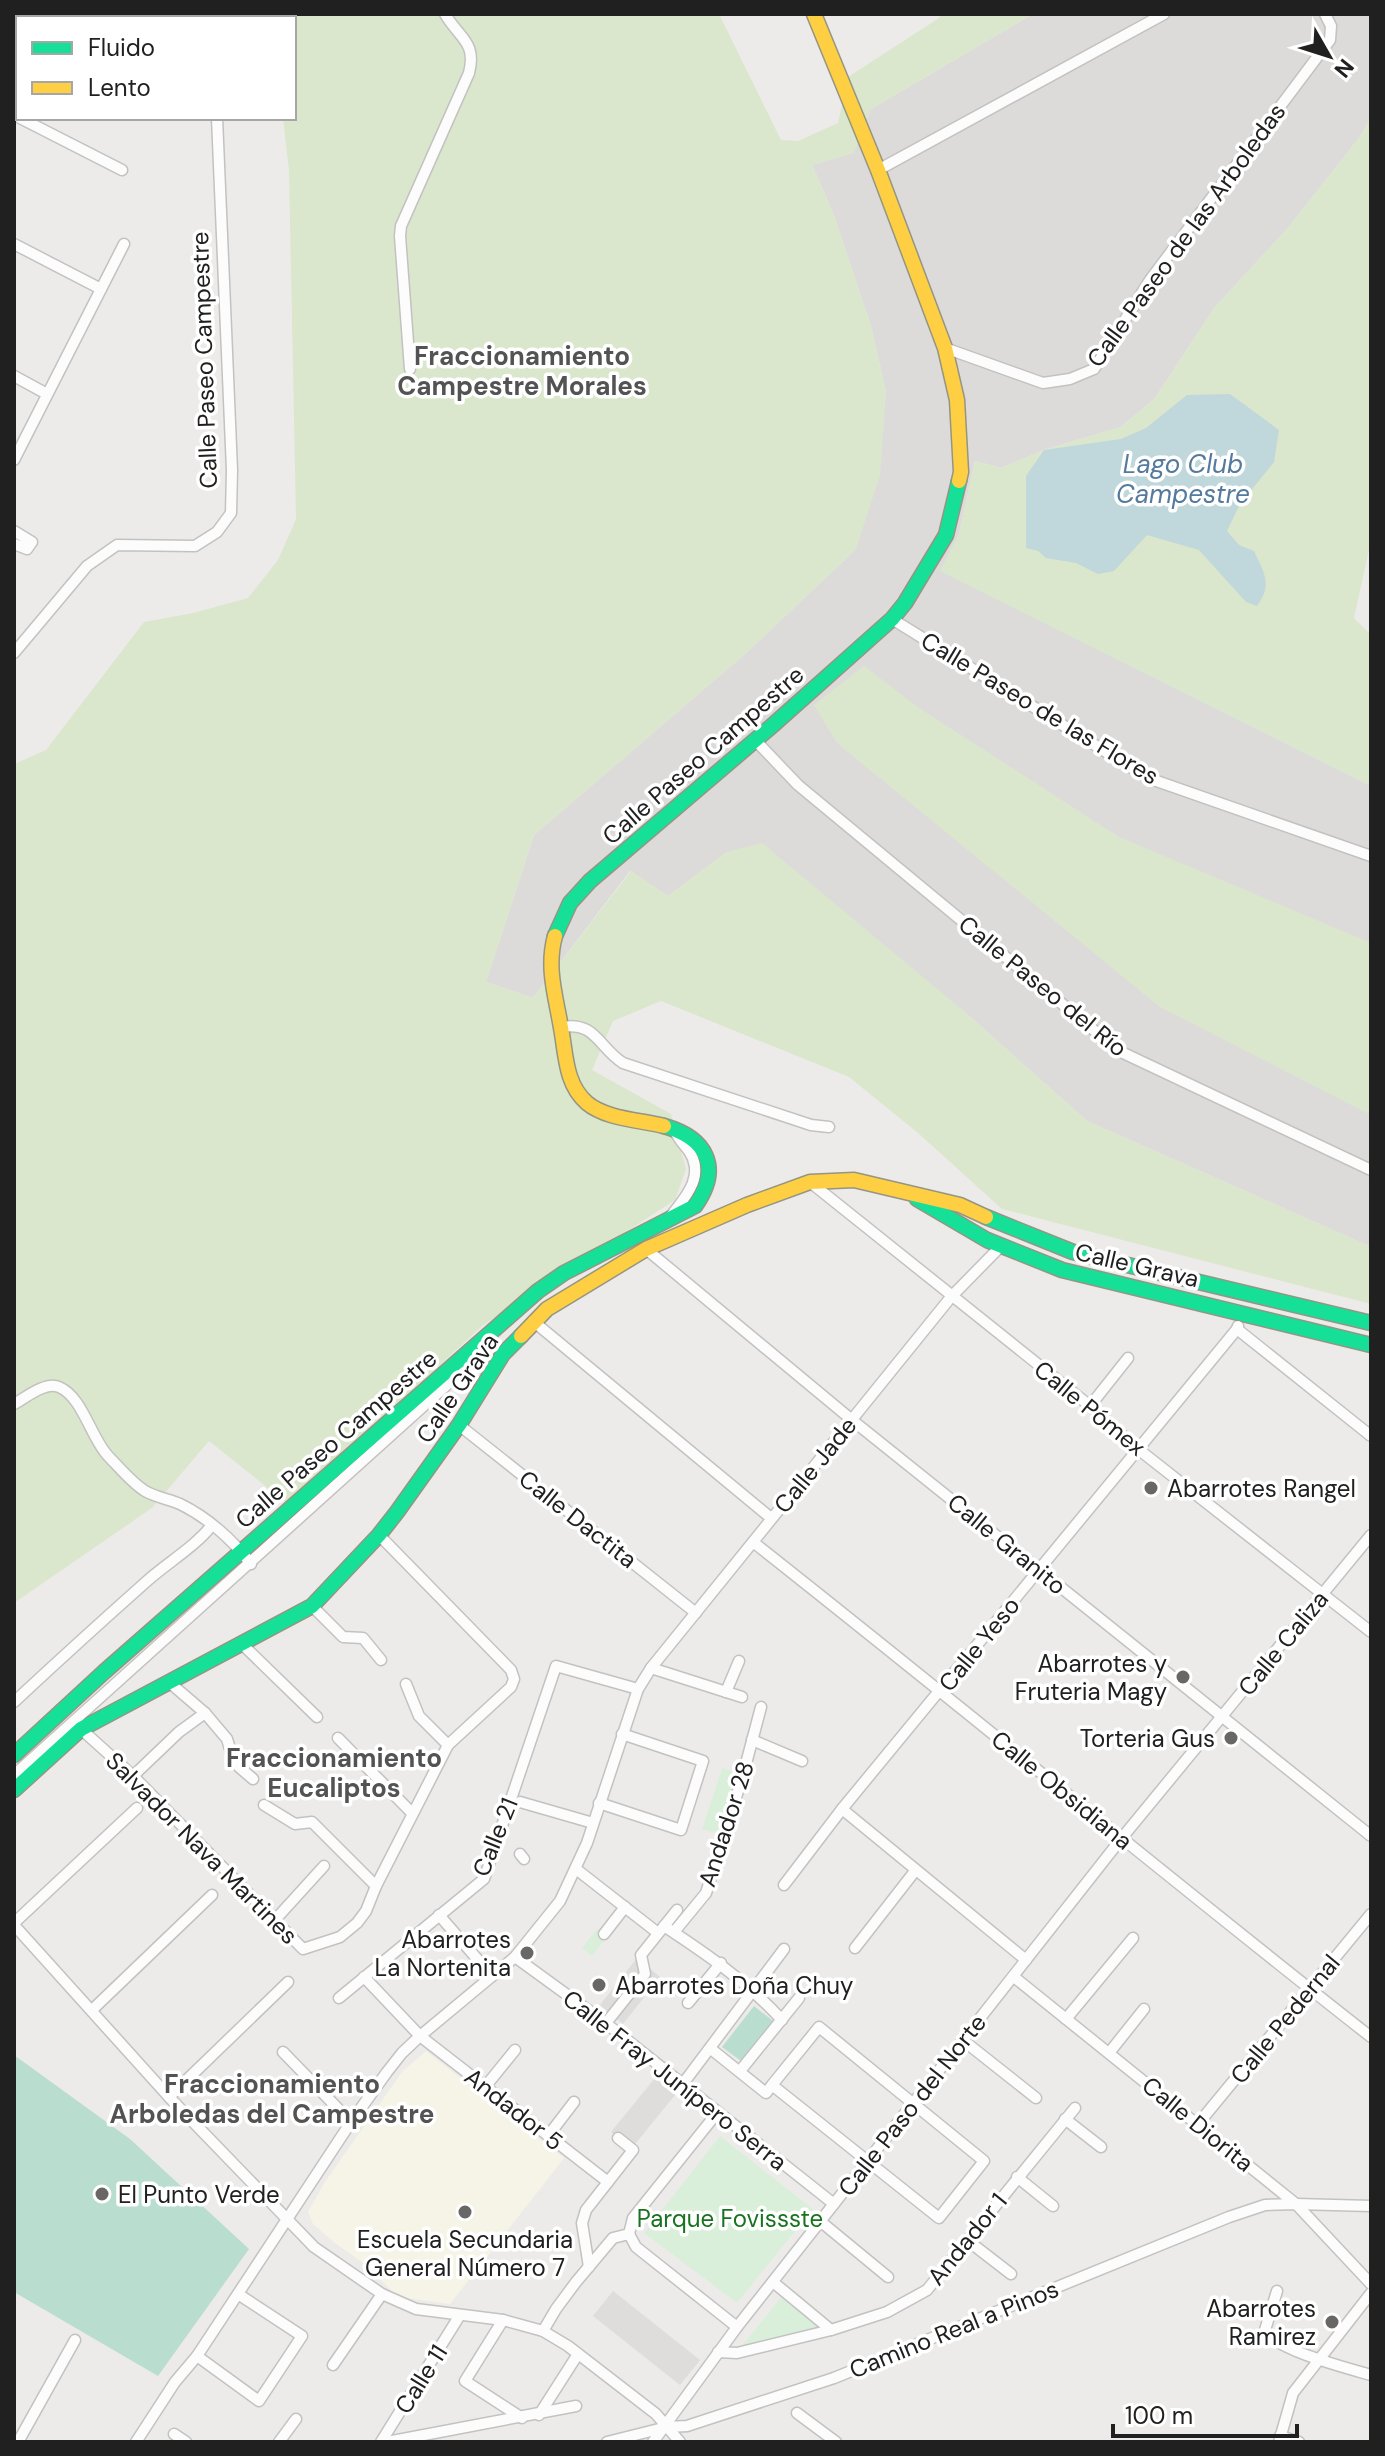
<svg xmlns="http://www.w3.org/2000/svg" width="1385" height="2456" font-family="'DM Sans',sans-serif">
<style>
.residential{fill:#dddbda}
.education{fill:#f5f4e6}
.grass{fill:#dae7cc}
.park{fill:#daefda}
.pitch{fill:#b9decf}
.parking{fill:#dedddc}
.water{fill:#c0d7dc}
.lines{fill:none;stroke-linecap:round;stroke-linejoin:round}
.street-casing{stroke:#c3c2c1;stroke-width:13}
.fast-casing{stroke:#949583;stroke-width:17}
.slow-casing{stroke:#949583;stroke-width:17}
.street{stroke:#fcfcfc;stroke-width:10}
.fast{stroke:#16e098;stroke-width:14}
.slow{stroke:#ffcf43;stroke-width:14}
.poi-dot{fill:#686766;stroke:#fff;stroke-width:3}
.labels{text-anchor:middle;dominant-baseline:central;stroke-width:7;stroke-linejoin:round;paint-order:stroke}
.street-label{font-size:24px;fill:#202020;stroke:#fff}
.poi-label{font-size:24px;fill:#202020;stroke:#fff;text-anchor:end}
.park-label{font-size:24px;fill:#197220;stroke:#fff}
.neighbourhood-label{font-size:26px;font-weight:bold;fill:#535353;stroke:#fff}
.water-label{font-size:26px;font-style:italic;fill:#547a9d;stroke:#fff}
</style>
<rect width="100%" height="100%" fill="#edebe9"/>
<path class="residential" d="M1033 14H1371V118L1359 138 1287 229 1215 307 1155 398 1121 427 1044 450 1001 468 975 461 959 534 941 571 1371 786V1247L1087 1121 966 1013 727 852 668 896 630 871 533 998 486 982 534 835 745 654 856 549 886 392 871 326 833 213 812 165 853 153 871 109Z"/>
<path class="education" d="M426 2051 564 2158 450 2304 398 2297 366 2265 335 2243 313 2224 308 2212 325 2182 402 2072Z"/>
<g class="grass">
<path d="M273 14H719L781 140 798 141 838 123 848 77 939 18 941 14H1033L871 109 854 153 812 165 833 213 871 326 886 392 880 475 856 549 745 654 534 835 486 982 533 998 631 871 668 896 727 852 762 843 966 1013 1087 1121 1371 1247V1304L1002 1209 918 1133 849 1077 661 1001 613 1021 592 1070 671 1114 686 1169 675 1200 482 1326 289 1505 209 1441 152 1508 14 1603V764L46 750 144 622 193 613 248 598 278 560 296 519 289 171 283 118H294V18H274Z"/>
<path d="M1371 118V541L1354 618 1371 635V786L940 571 959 534 975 461 1001 468 1044 450 1121 427 1155 398 1215 307 1287 229 1359 138Z"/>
<path d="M864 666 919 708 1119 837 1371 943V1115L1160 1007 837 743 814 705Z"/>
</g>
<g class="park">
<path d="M722 1768 743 1775 722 1835 702 1829Z"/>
<path d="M597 1929 607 1937 592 1956 582 1948Z"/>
<path d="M720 2136 813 2209 737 2303 644 2233Z"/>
<path d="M783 2295 823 2328 740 2348Z"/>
</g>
<g class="pitch">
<path d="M754 2006 773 2021 741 2061 722 2047Z"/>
<path d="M14 2055 130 2139 249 2249 158 2376 14 2292Z"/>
</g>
<g class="parking">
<path d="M637 1958 660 1977 623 2024 600 2005Z"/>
<path d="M655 2078 675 2095 631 2149 611 2132Z"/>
<path d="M613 2291 700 2360 680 2385 593 2316Z"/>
</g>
<path class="water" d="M1230 394 1279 430 1274 462 1240 504 1227 531 1239 545 1254 551C1264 573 1273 584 1257 606L1246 602 1199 550 1147 535 1114 571 1098 574 1076 563 1046 558 1038 551 1026 548V476L1044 450 1121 439 1146 428 1187 395Z"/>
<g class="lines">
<g class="street-casing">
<g id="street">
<path d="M212 14V18"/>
<path d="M14 89 18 81"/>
<path d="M20 118 122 170"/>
<path d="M878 170 1164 14"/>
<path d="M14 244 101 289"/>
<path d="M945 348 1043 383 1070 379 1094 369 1150 280 1330 40 1331 26 1325 14"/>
<path d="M410 369 400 236 401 226 469 73C477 42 459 38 445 14"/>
<path d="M14 376 47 394"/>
<path d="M14 460 124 244"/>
<path d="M14 531 32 542 27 549 14 544"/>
<path d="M892 619 1148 778 1371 856"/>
<path d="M14 653 87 566 117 545 195 546 217 532 231 513 232 470 217 118"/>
<path d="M756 741 798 785 1119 1051 1371 1170"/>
<path d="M561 1027C596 1021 598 1047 623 1063L811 1125 829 1127"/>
<path d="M810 1182 1090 1406 1138 1449 1371 1632"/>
<path d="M670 1217C685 1198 706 1176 689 1151 683 1144 678 1137 673 1129"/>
<path d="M646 1249 852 1420 1371 1836"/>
<path d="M533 1321 771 1518"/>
<path d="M1238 1326 1237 1329 1371 1436"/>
<path d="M14 1404C25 1398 46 1381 59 1387 83 1397 91 1439 109 1457 119 1467 132 1483 145 1491 155 1497 169 1499 180 1504 207 1517 233 1540 251 1564"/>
<path d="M1090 1406 1128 1358"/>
<path d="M459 1425 696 1613"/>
<path d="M753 1542C960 1705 1163 1874 1371 2037"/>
<path d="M312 1606 343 1637 363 1638 381 1660"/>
<path d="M243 1645 317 1717"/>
<path d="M651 1668 742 1697"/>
<path d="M169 1682 205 1713 227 1739 231 1752 239 1767 253 1779"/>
<path d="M406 1684 419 1716 448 1745"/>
<path d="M726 1692 739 1661"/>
<path d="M14 1702C58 1661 102 1621 147 1581 167 1563 196 1546 212 1525"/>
<path d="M81 1729 133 1776 303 1949 340 1937 357 1923 366 1911 376 1886 448 1745 511 1687 514 1679 511 1670 379 1535"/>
<path d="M338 1738 412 1813"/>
<path d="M752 1740 802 1761"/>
<path d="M14 1775 449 1383 458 1365"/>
<path d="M133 1776 179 1732 205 1713"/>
<path d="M520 1802 593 1823"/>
<path d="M599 1803 681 1830 703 1761 622 1734"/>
<path d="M264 1805 295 1824 312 1822 376 1886"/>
<path d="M842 1809 1026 1960"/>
<path d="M520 1854 524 1859"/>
<path d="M576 1869 658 1933"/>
<path d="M784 1885 842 1809 1237 1329"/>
<path d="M439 1915 492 1976"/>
<path d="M274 1921 324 1866"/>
<path d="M14 1923 137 1808"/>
<path d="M14 1925 169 2097 314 2247 382 2294 416 2309 503 2320 543 2331 568 2346 656 2414 680 2442"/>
<path d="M664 1926C708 1955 746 1981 782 2020"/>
<path d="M674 1932 706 1893 743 1775 761 1707"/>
<path d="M604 1934 625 1907"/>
<path d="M855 1948 915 1871"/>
<path d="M515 1957 603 2021 834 2204"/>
<path d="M364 1977 420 2036 608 2182"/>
<path d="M1014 1977 1296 2204 1371 2284"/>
<path d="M339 1998 484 1879 556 1666 638 1689"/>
<path d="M688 2003 721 1963"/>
<path d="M92 2010 212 1895"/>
<path d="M1066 2019 1133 1938"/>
<path d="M606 2023 645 1974 641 1955 677 1910"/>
<path d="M964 2041 1036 2098"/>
<path d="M711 2049 766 2093 772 2085 819 2027 984 2161 939 2218 772 2085"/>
<path d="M283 2052 351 2122"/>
<path d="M1109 2053 1144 2009"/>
<path d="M740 2071 799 1998"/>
<path d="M682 2085 784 1949"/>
<path d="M485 2087 515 2050"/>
<path d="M169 2097 288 1982"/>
<path d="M1065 2119 1101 2147"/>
<path d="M1198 2124 1371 1914"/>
<path d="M548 2136 574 2102"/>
<path d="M1017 2177 1053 2206"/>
<path d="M820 2221 888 2277"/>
<path d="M629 2234 633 2218 717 2113"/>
<path d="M629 2234 636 2247 737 2327"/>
<path d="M967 2240 1011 2274"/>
<path d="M589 2267 582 2223 586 2210 633 2150 618 2138"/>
<path d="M773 2282 831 2330"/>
<path d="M1277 2291 1265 2330C1272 2349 1350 2369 1371 2375"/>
<path d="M503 2320 465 2381 522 2418"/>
<path d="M543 2331 556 2309 576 2282 613 2238 629 2234"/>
<path d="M718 2352 737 2353 831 2330 887 2312 927 2290 1075 2108"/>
<path d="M197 2356 259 2401 302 2336 238 2294"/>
<path d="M333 2365 382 2294"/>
<path d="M797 2413 836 2442"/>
<path d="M539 2415 578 2354"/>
<path d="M174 2434 186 2442"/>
<path d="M1280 2436 1299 2442"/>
<path d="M18 2442 75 2340"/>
<path d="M136 2442 175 2382 197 2356 351 2122 387 2072 402 2053 420 2036 515 1957 560 1901 587 1843 638 1689 651 1668 951 1297 999 1248"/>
<path d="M279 2442 296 2419"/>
<path d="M381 2442 460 2315"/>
<path d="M387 2442 576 2406"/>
<path d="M607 2442 667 2427 687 2426 834 2378 1229 2217 1265 2205 1296 2204 1371 2206"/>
<path d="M653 2442 737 2327 1121 1839 1371 1535"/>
<path d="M1279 2442 1293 2393 1371 2293"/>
</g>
</g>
<g class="fast-casing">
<g id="fast">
<path d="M555 936 570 903 590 881 773 725 892 619 905 603 946 535 959 481"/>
<path d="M917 1199 987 1240 1062 1270 1371 1345"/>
<path d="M986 1217 1073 1252 1371 1323"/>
<path d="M14 1755 104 1672 538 1291 564 1273 695 1206C722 1168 707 1138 664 1126"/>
<path d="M14 1790 81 1729 312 1606 379 1535 397 1512 459 1425 503 1354 521 1336"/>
</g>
</g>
<g class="slow-casing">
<g id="slow">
<path d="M814 14 878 170 945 348 957 400 961 472 959 481"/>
<path d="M555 936C546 968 556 997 561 1028 566 1054 565 1084 587 1103 606 1119 640 1120 664 1126"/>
<path d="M521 1336 547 1309 646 1249 747 1205 810 1182 854 1180 960 1205 986 1217"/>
</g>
</g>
<use href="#street" class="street"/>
<use href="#fast" class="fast"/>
<use href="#slow" class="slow"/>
</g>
<g class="poi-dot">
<circle cx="1151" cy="1488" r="8"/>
<circle cx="1183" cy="1677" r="8"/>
<circle cx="1231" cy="1738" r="8"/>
<circle cx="527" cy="1953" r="8"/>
<circle cx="599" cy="1985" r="8"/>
<circle cx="102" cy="2194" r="8"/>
<circle cx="465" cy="2212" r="8"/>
<circle cx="1332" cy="2322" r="8"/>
</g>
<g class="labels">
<g class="street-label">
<text transform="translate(1186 235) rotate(-54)">Calle Paseo de las Arboledas</text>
<text transform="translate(204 360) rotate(-92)">Calle Paseo Campestre</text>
<text transform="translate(1040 708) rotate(31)">Calle Paseo de las Flores</text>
<text transform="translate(703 755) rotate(-41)">Calle Paseo Campestre</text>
<text transform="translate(1043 986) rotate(39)">Calle Paseo del Río</text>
<text transform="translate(1137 1265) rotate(13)">Calle Grava</text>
<text transform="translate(457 1388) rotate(-56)">Calle Grava</text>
<text transform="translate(1090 1408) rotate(39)">Calle Pómex</text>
<text transform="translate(336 1439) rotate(-41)">Calle Paseo Campestre</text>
<text transform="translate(815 1465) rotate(-51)">Calle Jade</text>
<text transform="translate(578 1519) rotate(38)">Calle Dactita</text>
<text transform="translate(1007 1544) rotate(39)">Calle Granito</text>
<text transform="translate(1283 1643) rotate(-51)">Calle Caliza</text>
<text transform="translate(979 1644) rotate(-51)">Calle Yeso</text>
<text transform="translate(1062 1790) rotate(39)">Calle Obsidiana</text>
<text transform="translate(726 1824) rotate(-72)">Andador 28</text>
<text transform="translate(495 1837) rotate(-68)">Calle 21</text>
<text transform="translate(202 1848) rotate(45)">Salvador Nava Martines</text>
<text transform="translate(1285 2019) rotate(-51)">Calle Pedernal</text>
<text transform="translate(675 2080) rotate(38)">Calle Fray Junípero Serra</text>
<text transform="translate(912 2105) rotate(-52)">Calle Paso del Norte</text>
<text transform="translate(514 2109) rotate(38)">Andador 5</text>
<text transform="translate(1198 2124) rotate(39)">Calle Diorita</text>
<text transform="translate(967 2239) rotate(-51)">Andador 1</text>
<text transform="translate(954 2329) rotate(-22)">Camino Real a Pinos</text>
<text transform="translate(421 2379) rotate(-58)">Calle 11</text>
</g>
<g class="poi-label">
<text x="1167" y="1488" text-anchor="start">Abarrotes Rangel</text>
<text x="1167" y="1663">Abarrotes y<tspan x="1167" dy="28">Fruteria Magy</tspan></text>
<text x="1215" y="1738">Torteria Gus</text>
<text x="511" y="1939">Abarrotes<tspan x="511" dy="28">La Nortenita</tspan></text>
<text x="615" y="1985" text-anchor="start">Abarrotes Doña Chuy</text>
<text x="118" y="2194" text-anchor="start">El Punto Verde</text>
<text x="465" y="2239" text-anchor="middle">Escuela Secundaria<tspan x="465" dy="28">General Número 7</tspan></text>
<text x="1316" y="2308">Abarrotes<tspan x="1316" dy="28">Ramirez</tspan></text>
</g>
<g class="park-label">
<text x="730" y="2218">Parque Fovissste</text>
</g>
<g class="neighbourhood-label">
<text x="522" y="356">Fraccionamiento<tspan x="522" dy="30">Campestre Morales</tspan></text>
<text x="334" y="1758">Fraccionamiento<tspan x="334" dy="30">Eucaliptos</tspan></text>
<text x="272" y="2084">Fraccionamiento<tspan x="272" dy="30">Arboledas del Campestre</tspan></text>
</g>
<g class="water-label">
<text x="1183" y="464">Lago Club<tspan x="1183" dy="30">Campestre</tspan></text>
</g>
</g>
<rect width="1385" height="2456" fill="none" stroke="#202020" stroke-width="32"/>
<rect x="16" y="16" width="280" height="104" fill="#ffffff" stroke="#a6a6a6" stroke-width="2"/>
<rect x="32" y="42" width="40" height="12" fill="#16e098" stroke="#a6a6a6" stroke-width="2"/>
<text x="88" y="56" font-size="24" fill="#202020">Fluido</text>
<rect x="32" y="82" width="40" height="12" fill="#ffcf43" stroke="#a6a6a6" stroke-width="2"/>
<text x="88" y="96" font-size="24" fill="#202020">Lento</text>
<g transform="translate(1329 56) rotate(129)" stroke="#ffffff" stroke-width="6" paint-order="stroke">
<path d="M0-6L14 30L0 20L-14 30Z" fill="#202020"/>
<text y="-12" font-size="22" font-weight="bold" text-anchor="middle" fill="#202020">N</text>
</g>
<path d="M1113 2424v12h184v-12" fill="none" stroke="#202020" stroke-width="4"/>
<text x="1125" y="2424" font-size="24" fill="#202020" stroke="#ffffff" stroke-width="6" paint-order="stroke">100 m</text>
</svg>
